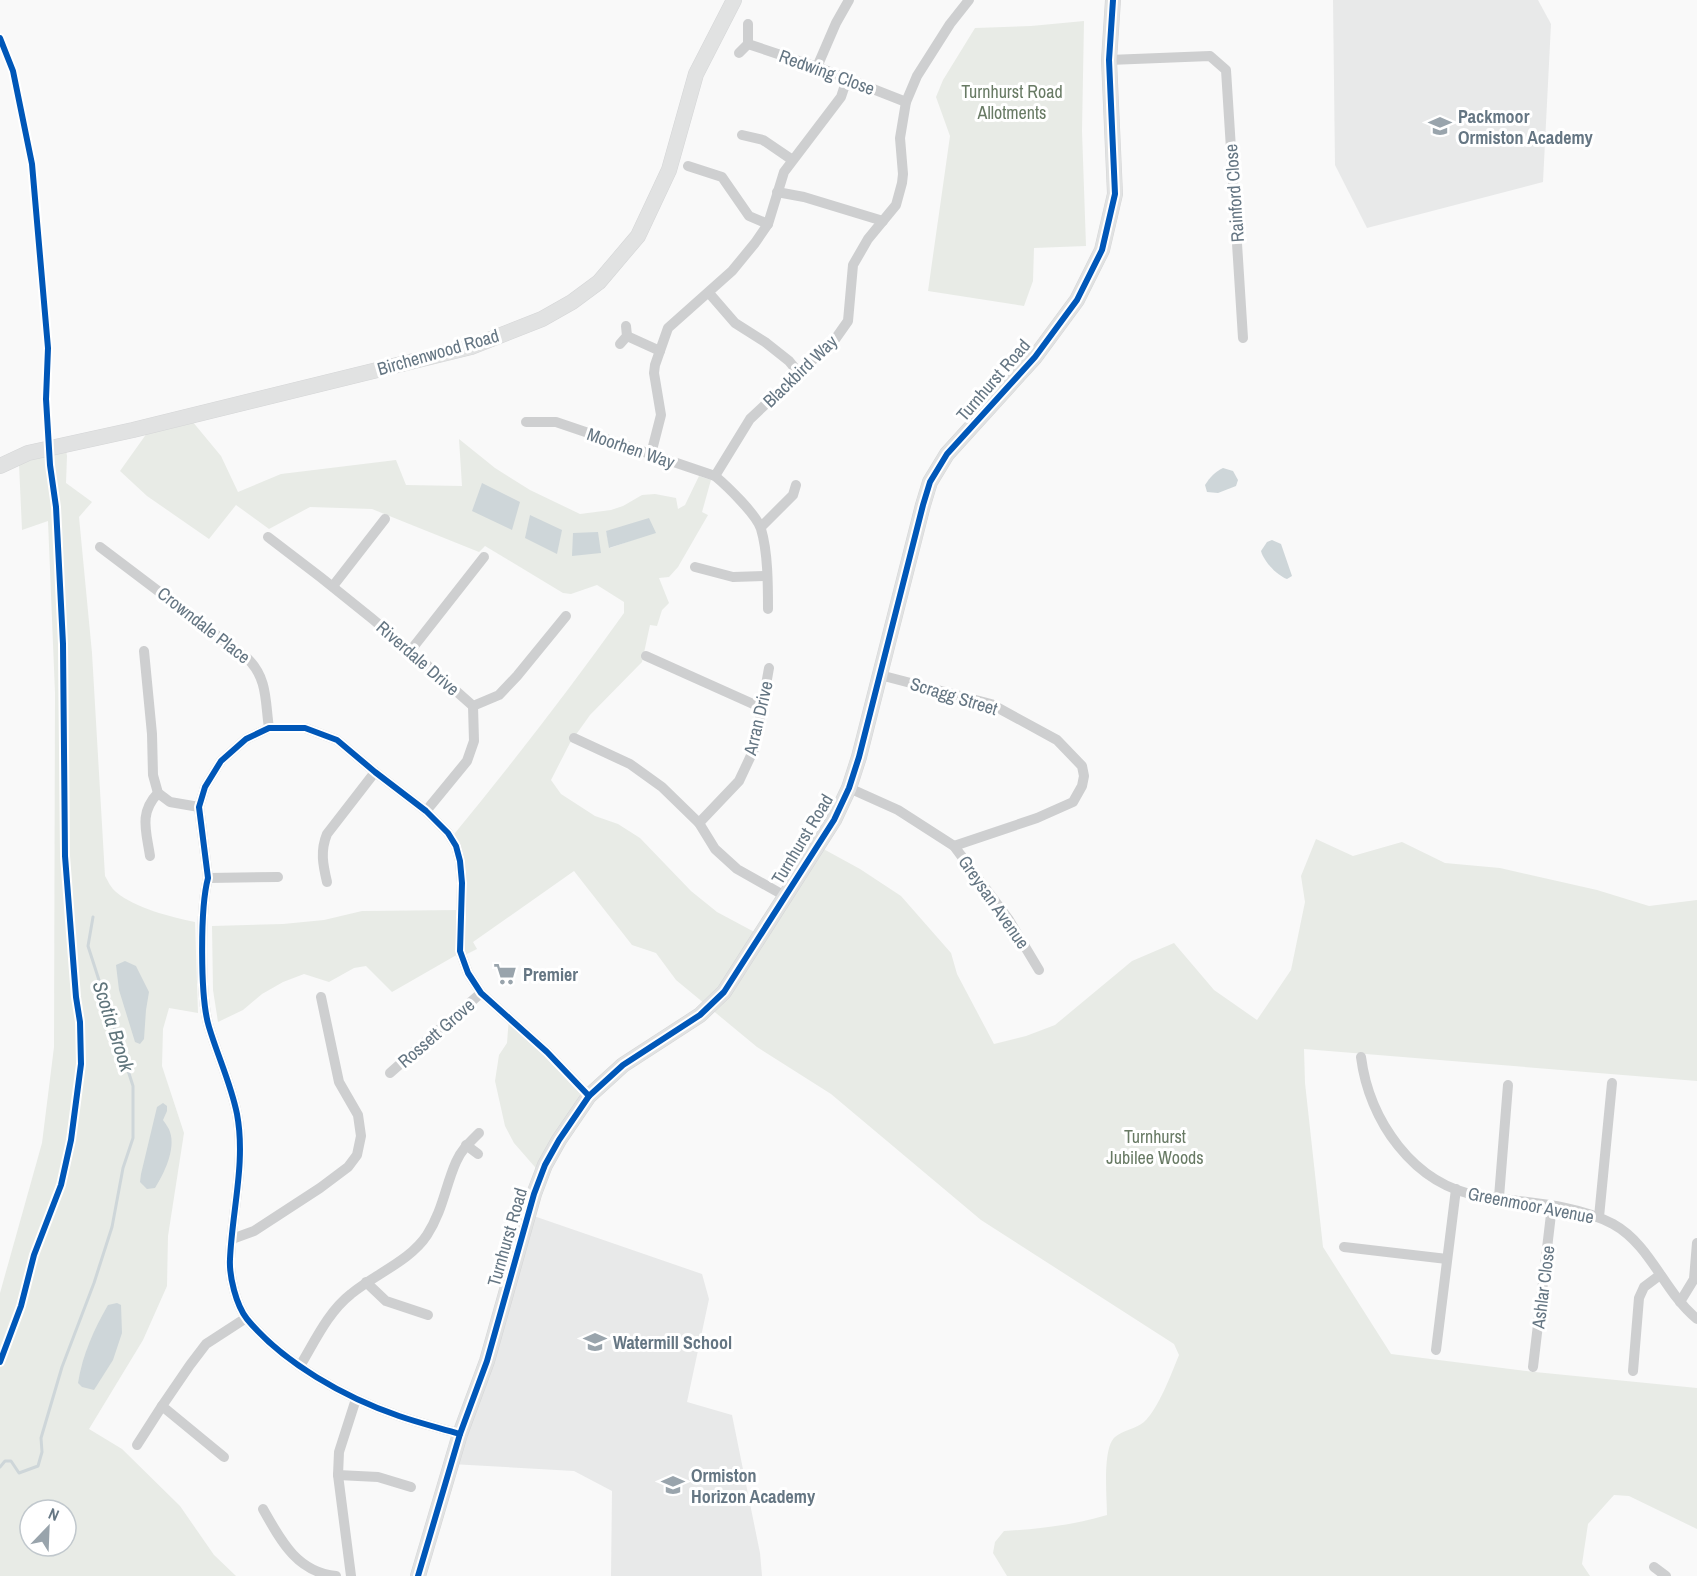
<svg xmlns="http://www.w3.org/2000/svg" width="1697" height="1576" font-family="'Archivo Narrow',sans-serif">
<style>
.built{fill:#e8e9e9}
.green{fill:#e8ebe6;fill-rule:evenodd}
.water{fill:#ced6d9}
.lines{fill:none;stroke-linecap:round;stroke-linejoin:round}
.stream{stroke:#ced6d9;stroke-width:3}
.secondary-casing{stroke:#d5d6d7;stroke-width:16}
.street{stroke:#cecfd0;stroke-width:10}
.secondary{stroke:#e1e2e2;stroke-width:15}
.cycleway-casing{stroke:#fff;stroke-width:10}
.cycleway{stroke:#0057b8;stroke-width:6}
.labels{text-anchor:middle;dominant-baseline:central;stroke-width:6;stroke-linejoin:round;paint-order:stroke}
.street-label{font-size:18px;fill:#657683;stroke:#fff}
.park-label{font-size:18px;fill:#687a64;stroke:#fff}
.poi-label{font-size:18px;font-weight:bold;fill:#657683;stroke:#fff;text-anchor:start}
.water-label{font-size:20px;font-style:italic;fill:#60757c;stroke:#fff}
</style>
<rect width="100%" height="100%" fill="#f9f9f9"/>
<g class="built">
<path d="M1333 0H1538L1551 24 1543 182 1367 228 1335 165Z"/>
<path d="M528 1214 702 1274 709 1299 687 1402 732 1415 760 1553 762 1576H611L612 1491 574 1471 451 1464Z"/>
</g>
<g class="green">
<path d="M1084 21 1082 131 1086 246 1034 248 1033 281 1024 306 928 291 950 136 936 97 943 80 975 28 1031 26Z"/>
<path d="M192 421 221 456 238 492 281 474 396 460 406 485 462 486 459 439 495 468 530 490 580 514 611 510 623 506 642 495 655 494 676 498 678 509 685 505 699 476 711 480 702 512 708 515 678 567 669 577 659 578 669 603 662 610 657 626 650 625 642 662 590 715 570 743 551 780 561 794 595 816 618 824 640 838 691 891 717 912 760 935 818 846 860 869 901 896 951 953 957 974 994 1044 1026 1036 1055 1025 1132 961 1174 943 1214 990 1257 1020 1291 970 1305 902 1301 876 1316 839 1353 856 1402 842 1445 863 1500 868 1597 890 1649 906 1697 900V1081L1304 1049 1305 1083 1323 1247 1391 1354 1535 1372 1697 1388V1529L1629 1496 1614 1495 1588 1524 1582 1564 1590 1576H1007L993 1553 995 1542 1004 1531C1040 1529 1073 1525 1107 1515 1107 1498 1102 1448 1115 1437 1123 1430 1136 1429 1144 1422 1158 1410 1172 1372 1179 1355L1174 1344 981 1220 831 1094 757 1047 676 980 656 953 632 945 574 871 473 942 477 949 461 957 460 953 392 992 366 966 354 968 329 982 304 974 283 982 262 994 243 1010 218 1022 213 990 212 926 283 924 324 920 362 911 460 910 462 883 451 838C511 765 569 690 624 613V602L597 585 571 594 563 593 485 546 479 552 372 509 310 507 269 529 236 505 209 539 147 496 120 471 147 433ZM606 531 655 532 610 548Z"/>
<path d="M66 450 67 456 66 483 92 502 79 517 92 653 105 876C108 881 111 888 116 892 135 908 171 917 195 922L198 1013 169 1008 163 1029 162 1066 184 1133 168 1236 167 1286 143 1340 89 1429 122 1449 180 1506 214 1555 236 1576H0V1293L42 1143 54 1047 55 693 48 521 22 530 19 464 36 457ZM30 1510H66V1546H30Z"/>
<path d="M509 1017 589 1096 541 1174 514 1143 505 1126 495 1081 499 1055 507 1043Z"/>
</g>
<g class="water">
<path d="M1223 468 1233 471 1238 480 1236 486 1218 493 1207 492 1205 485C1210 477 1215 472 1223 468Z"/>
<path d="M482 483 520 502 512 530 472 511Z"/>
<path d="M530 515 562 530 557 554 525 538Z"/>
<path d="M649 518 656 533 609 548 606 531Z"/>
<path d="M598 532 601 553 572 556 573 533Z"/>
<path d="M1272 540 1281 544 1292 576 1287 579C1277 575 1264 562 1261 551L1267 542Z"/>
<path d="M125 961 136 966 149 992 146 1010 144 1039 140 1044 135 1042 119 990 116 965Z"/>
<path d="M163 1103 167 1106V1111L163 1120C165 1123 169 1128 170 1132 176 1149 164 1174 155 1188L147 1189 140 1182 141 1174 157 1107Z"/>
<path d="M117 1303 121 1305 122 1333 113 1360 94 1390 82 1387 78 1383C82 1356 94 1329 108 1305Z"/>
</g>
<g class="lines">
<path class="stream" d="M0 1467 5 1461H11L19 1473 38 1466 42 1452 41 1438 62 1367 94 1283 112 1227 123 1168 133 1138V1086L88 946 93 917"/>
<g class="secondary-casing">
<g id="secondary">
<path d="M0 466 28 453 133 430 471 347 542 319 572 302 599 282 638 236 669 170 696 74 734 0"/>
<path d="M418 1576 460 1434 487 1361 534 1194 545 1165 559 1140 589 1096 623 1065 700 1015 724 992 834 820 849 788 859 757 923 505 930 482 947 454 1035 357 1077 300 1102 250 1115 194 1109 60 1113 0"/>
</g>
</g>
<g class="street">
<path d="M748 44 817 67 906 102"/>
<path d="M739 53 748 44V24"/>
<path d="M1109 60 1210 56 1226 70 1243 338"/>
<path d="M817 67 836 23 849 0"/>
<path d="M742 135 763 140 791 159"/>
<path d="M688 166 722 177 749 216 768 224"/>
<path d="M777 192 804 197 883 221"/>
<path d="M709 293 735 323 765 342 789 361 798 372"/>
<path d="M627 336 660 351"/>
<path d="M620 344 627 336 626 326"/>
<path d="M526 422H556L715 476C727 486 757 515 761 529 768 552 768 586 768 609"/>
<path d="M651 454 661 415 654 373 655 365 668 328 732 271 755 243 768 224 784 172 841 97 847 79"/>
<path d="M715 476 750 419 836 338 848 321 853 265 868 239 896 205 902 183 903 174 900 138 906 102 917 76 950 24 969 0"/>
<path d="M761 527 793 495 796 485"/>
<path d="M268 537C339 590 407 646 473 706L474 741 467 761 426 811"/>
<path d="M100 547 248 659C268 679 265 702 269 728"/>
<path d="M695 567 733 577 767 576"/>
<path d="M333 586 385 519"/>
<path d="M411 650 484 557"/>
<path d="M144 651 152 734 153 775 158 793 170 802 199 807"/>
<path d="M646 656 762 708"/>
<path d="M880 675 991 704 1057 740 1082 766 1084 776 1082 786 1073 802 1037 818 954 846"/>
<path d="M473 706 499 695 517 676 566 616"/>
<path d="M574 738 630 764 662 787 699 823 715 849 737 869 785 896"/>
<path d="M849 788 898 810 954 846 1009 920 1039 970"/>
<path d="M699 823 739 781 755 747 769 668"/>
<path d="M150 856C146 830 139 813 158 793"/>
<path d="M208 878 278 877"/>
<path d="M327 882C323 865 320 851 327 834L375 772"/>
<path d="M1361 1057C1369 1120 1413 1185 1480 1196 1524 1203 1573 1203 1613 1224 1651 1245 1664 1292 1697 1319"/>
<path d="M390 1073 481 993"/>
<path d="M466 1145 478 1154"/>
<path d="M1499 1197 1508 1085"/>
<path d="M1599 1217 1612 1083"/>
<path d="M232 1239 254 1231 320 1188 348 1167 357 1155 361 1136 358 1115 339 1082 321 997"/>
<path d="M1344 1247 1447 1259"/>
<path d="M366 1282 386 1301 428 1315"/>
<path d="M1680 1302 1694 1279 1697 1243"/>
<path d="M1436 1350 1456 1189"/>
<path d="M300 1366C315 1341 328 1312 351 1294 375 1274 410 1261 427 1235 443 1210 445 1187 456 1162 461 1150 470 1142 479 1133"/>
<path d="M1533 1367 1552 1206"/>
<path d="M1633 1371 1639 1298 1644 1287 1660 1275"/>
<path d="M460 1434C440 1428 419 1423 399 1416 346 1398 283 1363 247 1319 236 1305 229 1276 230 1259 232 1211 246 1162 237 1114 231 1084 218 1057 209 1027 200 998 200 908 208 878L199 807 205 787 221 761 246 739 269 728H305L337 740 375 772 426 811 448 833 456 846 460 861 462 883 460 951 468 973 481 993 547 1052 589 1096"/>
<path d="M137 1445 162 1406"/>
<path d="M224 1457 162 1406 190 1365 206 1344 246 1318"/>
<path d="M338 1475 378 1477 411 1487"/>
<path d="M263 1509C281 1541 297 1572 336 1576"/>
<path d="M1654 1567 1666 1576"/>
<path d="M351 1576 338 1475 339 1452 356 1399"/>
</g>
<use href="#secondary" class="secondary"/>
<g class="cycleway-casing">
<g id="cycleway">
<path d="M0 38 13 71 32 164 48 348 46 399 50 465 56 507 63 644 65 856 76 997 80 1022 81 1064 71 1140 61 1185 34 1255 21 1306 0 1362"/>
<path d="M460 1434C440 1428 419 1423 399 1416 346 1398 283 1363 247 1319 236 1305 229 1276 230 1259 232 1211 246 1162 237 1114 231 1084 218 1057 209 1027 200 998 200 908 208 878L199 807 205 787 221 761 246 739 269 728H305L337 740 375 772 426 811 448 833 456 846 460 861 462 883 460 951 468 973 481 993 547 1052 589 1096"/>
<path d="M418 1576 460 1434 487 1361 534 1194 545 1165 559 1140 589 1096 623 1065 700 1015 724 992 834 820 849 788 859 757 923 505 930 482 947 454 1035 357 1077 300 1102 250 1115 194 1109 60 1113 0"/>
</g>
</g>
<use href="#cycleway" class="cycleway"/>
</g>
<defs>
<g id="school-bare" transform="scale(1.8)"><path d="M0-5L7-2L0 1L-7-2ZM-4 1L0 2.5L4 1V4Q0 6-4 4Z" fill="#99a4ac" stroke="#fff" stroke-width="2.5" paint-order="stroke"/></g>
<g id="supermarket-bare" transform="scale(1.8)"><path d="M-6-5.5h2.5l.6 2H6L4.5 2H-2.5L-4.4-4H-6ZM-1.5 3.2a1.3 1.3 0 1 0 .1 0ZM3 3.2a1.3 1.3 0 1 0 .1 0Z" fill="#99a4ac" stroke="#fff" stroke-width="2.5" paint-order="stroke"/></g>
</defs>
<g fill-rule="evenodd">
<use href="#school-bare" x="1440" y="126"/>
<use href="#supermarket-bare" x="505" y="974"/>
<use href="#school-bare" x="595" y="1342"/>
<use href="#school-bare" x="673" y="1485"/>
</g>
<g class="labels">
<g class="street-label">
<text transform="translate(827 72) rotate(20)">Redwing Close</text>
<text transform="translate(1234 193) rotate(-94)">Rainford Close</text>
<text transform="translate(438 352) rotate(-16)">Birchenwood Road</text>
<text transform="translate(800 371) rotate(-44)">Blackbird Way</text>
<text transform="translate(993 380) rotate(-49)">Turnhurst Road</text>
<text transform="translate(631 448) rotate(19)">Moorhen Way</text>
<text transform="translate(204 625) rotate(38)">Crowndale Place</text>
<text transform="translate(418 658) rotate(41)">Riverdale Drive</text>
<text transform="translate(954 696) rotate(17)">Scragg Street</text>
<text transform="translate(758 718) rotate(-77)">Arran Drive</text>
<text transform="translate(802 839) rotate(-59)">Turnhurst Road</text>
<text transform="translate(994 902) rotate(55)">Greysan Avenue</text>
<text transform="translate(436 1033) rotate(-41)">Rossett Grove</text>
<text transform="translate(1531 1205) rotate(11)">Greenmoor Avenue</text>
<text transform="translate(507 1237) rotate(-74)">Turnhurst Road</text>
<text transform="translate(1543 1287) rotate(-83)">Ashlar Close</text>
</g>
<g class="park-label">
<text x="1012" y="91">Turnhurst Road<tspan x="1012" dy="21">Allotments</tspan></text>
<text x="1155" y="1136">Turnhurst<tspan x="1155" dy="21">Jubilee Woods</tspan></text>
</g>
<g class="poi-label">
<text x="1458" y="116">Packmoor<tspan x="1458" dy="21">Ormiston Academy</tspan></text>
<text x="523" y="974">Premier</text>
<text x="613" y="1342">Watermill School</text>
<text x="691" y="1475">Ormiston<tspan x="691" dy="21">Horizon Academy</tspan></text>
</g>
<g class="water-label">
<text transform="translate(114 1026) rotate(72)">Scotia Brook</text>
</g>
</g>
<g transform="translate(48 1528) rotate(23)"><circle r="28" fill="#ffffff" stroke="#c1c8cd" stroke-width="1.5"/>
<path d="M0-4.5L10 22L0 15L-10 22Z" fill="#99a4ac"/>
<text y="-9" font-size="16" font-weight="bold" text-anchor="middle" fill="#657683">N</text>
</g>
</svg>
